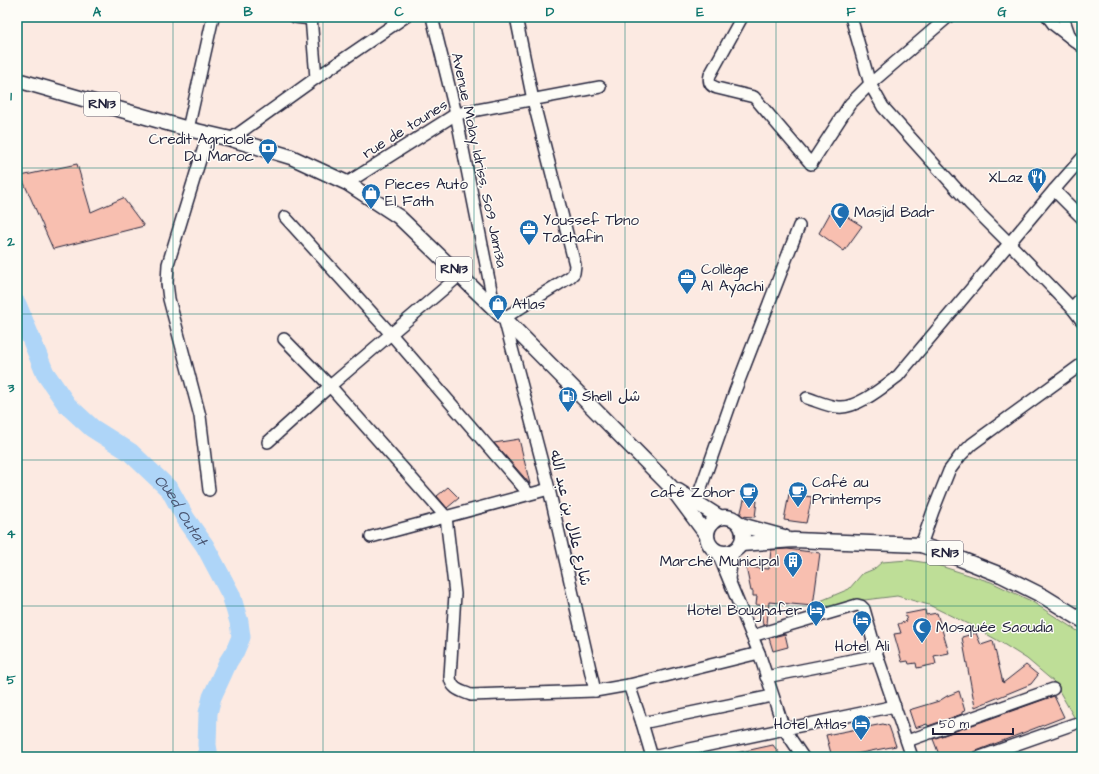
<svg xmlns="http://www.w3.org/2000/svg" width="1099" height="774" font-family="'Architects Daughter','Playpen Sans Arabic',sans-serif">
<style>
.green{fill:#bede97;stroke:#708069}
.lines{fill:none;stroke-linecap:round;stroke-linejoin:round}
.river{stroke:#aed5f8;stroke-width:19}
.building{fill:#f8bfb0;stroke:#22223b}
.minor-casing{stroke:#22223b;stroke-width:14}
.major-casing{stroke:#22223b;stroke-width:17}
.minor{stroke:#fdfcf7;stroke-width:11}
.major{stroke:#fdfcf7;stroke-width:14}
.grid{fill:none;stroke:#0f766e;stroke-width:1;stroke-opacity:0.55}
.labels{text-anchor:middle;dominant-baseline:central;stroke-width:3;stroke-linejoin:round;paint-order:stroke}
.shield{fill:#fdfcf7;stroke:#646373;stroke-width:1}
.shield-label{font-size:14px;font-weight:bold;fill:#22223b}
.street-label{font-size:15px;fill:#22223b;stroke:#fdfcf7}
.poi-label{font-size:15px;fill:#22223b;stroke:#fdfcf7;text-anchor:start}
.water-label{font-size:16px;font-style:italic;fill:#4c5874;stroke:#fdfcf7}
.neatline{fill:none;stroke:#0f766e;stroke-width:1.5}
.grid-label{font-size:13px;text-anchor:middle;font-weight:bold;fill:#0f766e}
</style>
<rect width="100%" height="100%" fill="#fceae2"/>
<filter id="ink" filterUnits="userSpaceOnUse"><feTurbulence type="fractalNoise" baseFrequency=".025" numOctaves="2"/><feDisplacementMap in="SourceGraphic" scale="8" xChannelSelector="R" yChannelSelector="G"/><feConvolveMatrix kernelMatrix="1 2 1 2 8 2 1 2 1" color-interpolation-filters="sRGB"/></filter>
<g filter="url(#ink)">
<path class="green" d="M908 560 934 564 991 582 1031 601 1082 634V731L1054 682 1027 659 997 640 974 627 929 605 897 596 848 602 821 611 818 602 849 589 862 574 874 569 882 562Z"/>
<g class="lines">
<path class="river" id="s1" d="M17 304 45 373 67 405 92 428 130 452 170 490 186 519 205 546 231 595 239 622 241 637 235 651 228 662 212 697 208 713 207 745 209 757"/>
</g>
<g class="building">
<path d="M77 164 91 212 123 198 144 226 53 249 21 176Z"/>
<path d="M833 208 862 226 844 251 819 233Z"/>
<path d="M519 439 530 484 494 443Z"/>
<path d="M448 487 459 498 447 508 437 496Z"/>
<path d="M789 494 812 497 806 523 784 520Z"/>
<path d="M744 500 757 501 755 517 740 516Z"/>
<path d="M787 549 820 553 813 606 769 602 767 624 763 625 760 605H756L757 596H753V591H751L746 567 769 569 771 550Z"/>
<path d="M925 610 926 615 937 613 949 653 934 656 936 664 917 668 916 663 909 664 908 661 902 662 894 634 901 633 898 624 907 621 905 614Z"/>
<path d="M976 633 981 645 993 641 1003 683 1026 665 1038 675 1031 684 975 707 962 637Z"/>
<path d="M785 634 788 647 773 651 769 638Z"/>
<path d="M959 691 965 711 962 712V714L928 726 927 724 915 728 909 710 939 701 947 696Z"/>
<path d="M1054 696 1064 717 961 757H940L933 739Z"/>
<path d="M883 724 889 726 896 746 841 757H832L826 735Z"/>
<path d="M773 745 782 757H736V753Z"/>
</g>
<g class="lines">
<g class="minor-casing">
<g id="minor">
<path d="M295 17 311 19"/>
<path d="M311 17 316 78"/>
<path d="M432 17 456 114 495 310"/>
<path d="M516 17 533 100 575 265 574 273 570 277 504 318 549 489 595 691 629 685 759 653"/>
<path d="M742 17 710 75C708 83 710 86 717 88L754 97 811 164 850 104 870 84 948 17"/>
<path d="M851 17 870 84 883 107 970 204 1009 243 1072 308 1082 321"/>
<path d="M1048 17 1054 25 1081 46"/>
<path d="M1063 17 1070 37"/>
<path d="M188 129 213 17"/>
<path d="M208 134 168 264 167 283 169 299 200 416 209 490"/>
<path d="M231 139 316 78 405 17"/>
<path d="M347 183 456 114 600 87"/>
<path d="M1054 190 1082 218"/>
<path d="M285 217 391 334 529 494"/>
<path d="M460 275 330 386 446 517 455 594 450 677C451 689 461 691 471 695L595 691"/>
<path d="M1072 308 1082 297"/>
<path d="M807 398C817 401 827 406 838 407 857 409 883 387 898 376L1054 190 1082 158"/>
<path d="M268 442 330 386 284 339"/>
<path d="M696 502 735 391 799 226"/>
<path d="M371 537 549 489"/>
<path d="M921 545 933 511 949 471 960 456 972 444 1082 364"/>
<path d="M717 551 759 653 784 729 803 757"/>
<path d="M729 579 733 551"/>
<path d="M752 636 857 605 861 606 864 609 877 655 912 757"/>
<path d="M766 677 877 655"/>
<path d="M629 685 642 723 652 757"/>
<path d="M642 723 772 696"/>
<path d="M907 741 1053 689"/>
<path d="M652 757 895 706"/>
<path d="M980 757 1074 724"/>
</g>
</g>
<g class="major-casing">
<g id="major">
<path d="M17 80 188 129 231 139 291 157 347 183 399 217 504 318 671 487 706 534"/>
<path d="M678 491 719 517"/>
<circle cx="725" cy="535" r="18"/>
<path d="M741 525 784 537"/>
<path d="M741 544 794 540 921 545 945 553 1001 575 1043 596 1082 620"/>
</g>
</g>
<use href="#minor" class="minor"/>
<use href="#major" class="major"/>
</g>
</g>
<path class="grid" d="M173 17V757M323 17V757M474 17V757M625 17V757M776 17V757M926 17V757M17 168H1082M17 314H1082M17 460H1082M17 606H1082"/>
<defs>
<g id="bank-pin" transform="scale(1)"><path d="M0 17L-7.5 6A9.5 9.5 0 1 1 7.5 6Z" fill="#1f6fb2" stroke="#fdfcf7"/><path d="M-6-4H6V4H-6ZM0-2.3a2.3 2.3 0 1 0 0 4.6a2.3 2.3 0 1 0 0-4.6Z" fill="#fff"/></g>
<g id="restaurant-pin" transform="scale(1)"><path d="M0 17L-7.5 6A9.5 9.5 0 1 1 7.5 6Z" fill="#1f6fb2" stroke="#fdfcf7"/><path d="M-5-6h1v4h1v-4h1v4h1v-4h1v5L-1.5 .5V6h-2V.5L-5-1ZM5-6V6H3V1.5H1.5Q1.5-4 5-6Z" fill="#fff"/></g>
<g id="shop-pin" transform="scale(1)"><path d="M0 17L-7.5 6A9.5 9.5 0 1 1 7.5 6Z" fill="#1f6fb2" stroke="#fdfcf7"/><path d="M-5-2.5h2.3a2.7 3.5 0 0 1 5.4 0H5L5.5 6h-11ZM-1.5-2.5h3a1.5 2.3 0 0 0-3 0Z" fill="#fff"/></g>
<g id="mosque-pin" transform="scale(1)"><path d="M0 17L-7.5 6A9.5 9.5 0 1 1 7.5 6Z" fill="#1f6fb2" stroke="#fdfcf7"/><path d="M3.5-4.9A6 6 0 1 0 3.5 4.9A5 5 0 1 1 3.5-4.9Z" fill="#fff"/></g>
<g id="office-pin" transform="scale(1)"><path d="M0 17L-7.5 6A9.5 9.5 0 1 1 7.5 6Z" fill="#1f6fb2" stroke="#fdfcf7"/><path d="M-6-3h4V-5.5h4V-3h4V5H-6ZM-1-4.5V-3h2v-1.5ZM-6 0V1H6V0Z" fill="#fff"/></g>
<g id="fuel-pin" transform="scale(1)"><path d="M0 17L-7.5 6A9.5 9.5 0 1 1 7.5 6Z" fill="#1f6fb2" stroke="#fdfcf7"/><path d="M-5.5-6h7V0h2V4h1.3V-2.5L3-4.5l.8-.8L6-3V5H2.5V1h-1V6h-7ZM-4.2-4.7v3.2H.2V-4.7Z" fill="#fff"/></g>
<g id="cafe-pin" transform="scale(1)"><path d="M0 17L-7.5 6A9.5 9.5 0 1 1 7.5 6Z" fill="#1f6fb2" stroke="#fdfcf7"/><path d="M-5.5-4.5H6V0H3Q3 3.5 0 3.5H-2.5Q-5.5 3.5-5.5 0ZM3-3.2v2h1.7v-2ZM-6 4.5H4V6H-6Z" fill="#fff"/></g>
<g id="building-pin" transform="scale(1)"><path d="M0 17L-7.5 6A9.5 9.5 0 1 1 7.5 6Z" fill="#1f6fb2" stroke="#fdfcf7"/><path d="M-4-6H4V6H1V3H-1V6H-4ZM-2.5-4.3h1.7v1.8h-1.7ZM.8-4.3h1.7v1.8H.8ZM-2.5-1h1.7V.8h-1.7ZM.8-1h1.7V.8H.8Z" fill="#fff"/></g>
<g id="hotel-pin" transform="scale(1)"><path d="M0 17L-7.5 6A9.5 9.5 0 1 1 7.5 6Z" fill="#1f6fb2" stroke="#fdfcf7"/><path d="M-6-4.5h1.5V1H6V5H4.5V3h-9V5H-6ZM-4 0a1.8 1.8 0 1 1 3.6 0ZM.5 0V-2.5h3Q6-2.5 6 0Z" fill="#fff"/></g>
</defs>
<g fill-rule="evenodd">
<use href="#bank-pin" x="268" y="148"/>
<use href="#restaurant-pin" x="1037" y="177"/>
<use href="#shop-pin" x="371" y="193"/>
<use href="#mosque-pin" x="840" y="212"/>
<use href="#office-pin" x="529" y="229"/>
<use href="#office-pin" x="687" y="278"/>
<use href="#shop-pin" x="498" y="304"/>
<use href="#fuel-pin" x="568" y="396"/>
<use href="#cafe-pin" x="798" y="491"/>
<use href="#cafe-pin" x="749" y="492"/>
<use href="#building-pin" x="793" y="561"/>
<use href="#hotel-pin" x="816" y="610"/>
<use href="#hotel-pin" x="862" y="620"/>
<use href="#mosque-pin" x="922" y="627"/>
<use href="#hotel-pin" x="861" y="724"/>
</g>
<g class="labels">
<g class="shield">
<rect x="84" y="92" width="36" height="24" rx="3"/>
<rect x="436" y="257" width="36" height="24" rx="3"/>
<rect x="927" y="541" width="36" height="24" rx="3"/>
</g>
<g class="shield-label">
<text x="102" y="104">RN13</text>
<text x="454" y="269">RN13</text>
<text x="945" y="553">RN13</text>
</g>
<g class="street-label">
<text transform="translate(405 129) rotate(-32)">rue de tounes</text>
<text transform="translate(479 160) rotate(78)">Avenue Molay Idriss, So9 Jam3a</text>
<text transform="translate(570 518) rotate(77)">شارع علال بن عبد الله</text>
</g>
<g class="poi-label">
<text x="254" y="139" text-anchor="end">Credit Agricole<tspan x="254" dy="17">Du Maroc</tspan></text>
<text x="1023" y="177" text-anchor="end">XLaz</text>
<text x="385" y="184">Pieces Auto<tspan x="385" dy="17">El Fath</tspan></text>
<text x="854" y="212">Masjid Badr</text>
<text x="543" y="220">Youssef Tbno<tspan x="543" dy="17">Tachafin</tspan></text>
<text x="701" y="269">Collège<tspan x="701" dy="17">Al Ayachi</tspan></text>
<text x="512" y="304">Atlas</text>
<text x="582" y="396">Shell شل</text>
<text x="812" y="482">Café au<tspan x="812" dy="17">Printemps</tspan></text>
<text x="735" y="492" text-anchor="end">café Zohor</text>
<text x="779" y="561" text-anchor="end">Marché Municipal</text>
<text x="802" y="610" text-anchor="end">Hotel Boughafer</text>
<text x="936" y="627">Mosquée Saoudia</text>
<text x="862" y="646" text-anchor="middle">Hotel Ali</text>
<text x="847" y="724" text-anchor="end">Hotel Atlas</text>
</g>
<g class="water-label">
<text stroke="none"><textPath href="#s1" startOffset="270">Oued Outat</textPath></text>
</g>
</g>
<rect width="1099" height="774" fill="none" stroke="#fdfcf7" stroke-width="44"/>
<path d="M933 728v6h80v-6" fill="none" stroke="#22223b" stroke-width="2"/>
<text x="939" y="728" font-size="12" fill="#22223b" stroke="#fdfcf7" stroke-width="3" paint-order="stroke">50 m</text>
<rect x="22" y="22" width="1055" height="730" class="neatline"/>
<g class="grid-label">
<text x="97" y="16">A</text>
<text x="248" y="16">B</text>
<text x="399" y="16">C</text>
<text x="550" y="16">D</text>
<text x="700" y="16">E</text>
<text x="851" y="16">F</text>
<text x="1002" y="16">G</text>
<text x="11" y="100">1</text>
<text x="11" y="246">2</text>
<text x="11" y="392">3</text>
<text x="11" y="538">4</text>
<text x="11" y="684">5</text>
</g>
</svg>
